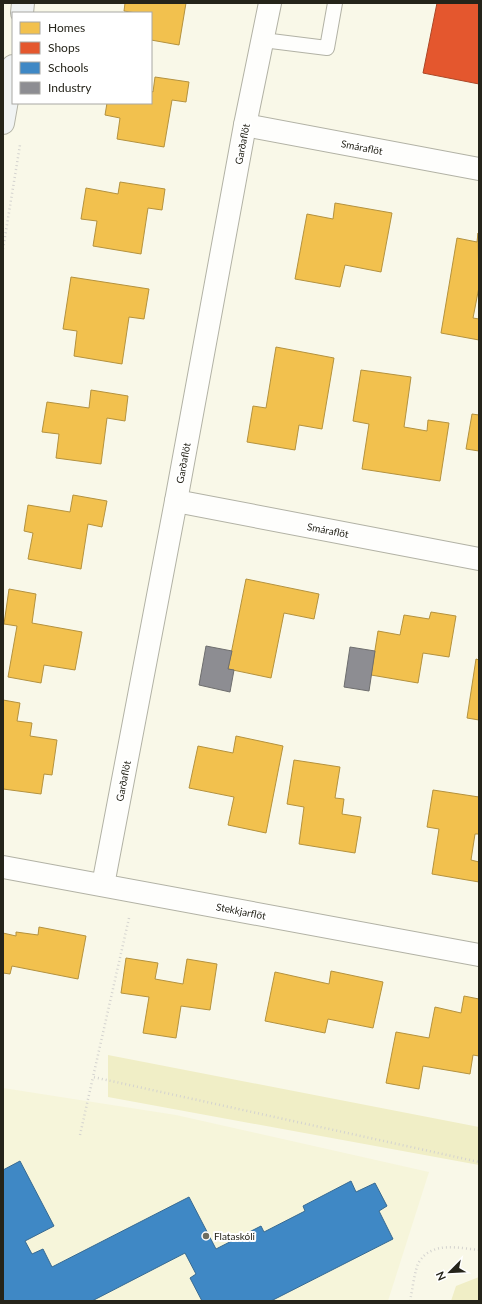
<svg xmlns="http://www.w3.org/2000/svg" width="482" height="1304" font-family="Lato,sans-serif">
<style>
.built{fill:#f6f5da}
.green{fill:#f0eec6}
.homes{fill:#f2c14e;stroke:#b4923e}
.shops{fill:#e4572e;stroke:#ab4828}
.schools{fill:#3f88c5;stroke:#376a92}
.industry{fill:#8d8d92;stroke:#6e6e6e}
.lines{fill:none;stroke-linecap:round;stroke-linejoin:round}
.lane-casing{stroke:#b2b2a5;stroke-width:16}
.street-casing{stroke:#b2b2a5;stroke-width:24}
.secondary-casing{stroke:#b2b2a5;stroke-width:24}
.path{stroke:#d4d3cf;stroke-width:2.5;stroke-dasharray:1 3;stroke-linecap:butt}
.lane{stroke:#fefefc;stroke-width:14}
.street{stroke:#fefefc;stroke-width:22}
.secondary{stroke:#f0f3f3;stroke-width:22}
.poi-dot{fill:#6f6e62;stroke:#fff;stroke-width:1.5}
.labels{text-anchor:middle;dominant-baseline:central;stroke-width:4;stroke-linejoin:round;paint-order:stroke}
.street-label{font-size:10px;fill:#25241a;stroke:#fff}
.poi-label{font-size:10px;fill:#25241a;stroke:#fff;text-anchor:start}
</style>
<rect width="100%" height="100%" fill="#f9f8e8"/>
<path class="built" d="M3 1088 176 1115 429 1172 388 1301H3Z"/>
<g class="green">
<path d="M108 1055 479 1127V1165L108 1097Z"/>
<path d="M479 1277V1301H451L456 1286Z"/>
</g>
<g class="homes">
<path d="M125 3H186L179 45 151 40V13H136L124 11Z"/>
<path d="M155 77 189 82 186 102 172 100 164 147 117 139 120 118 105 115 107 103H151V91L153 92Z"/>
<path d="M120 182 165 189 162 210 148 208 141 254 93 246 97 221 81 219 86 188 118 194Z"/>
<path d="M335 203 392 213 381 272 345 265 340 287 295 279 307 214 333 219Z"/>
<path d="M478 233 479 287 473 318 479 319V340L441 333 457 238 477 242Z"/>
<path d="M71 277 149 289 144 319 129 317 122 364 74 356 77 331 63 329Z"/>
<path d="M276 347 334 358 322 429 299 425 295 450 247 442 253 406 266 408Z"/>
<path d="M361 370 411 377 404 427 427 431 428 420 449 423 440 481 362 469 369 424 353 421Z"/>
<path d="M91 390 128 396 125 421 107 418 101 464 56 458 59 434 42 432 47 402 89 408Z"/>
<path d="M472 414 479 415V451L466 449Z"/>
<path d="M73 495 107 501 102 527 88 524 81 569 28 559 33 533 24 531 28 505 70 512Z"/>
<path d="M246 579 319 594 314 619 284 613 271 678 228 669Z"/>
<path d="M9 589 36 594 32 623 82 632 75 670 44 665 41 683 8 677 17 626 4 624Z"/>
<path d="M431 612 456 616 449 657 423 653 418 683 371 675 378 631 400 635 404 615 429 619Z"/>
<path d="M476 659 479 660V720L467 718Z"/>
<path d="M3 700 20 703 17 721 32 723 30 736 57 740 52 775 44 774 41 794 3 789Z"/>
<path d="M236 736 283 746 266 833 228 825 234 797 189 788 198 746 233 753Z"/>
<path d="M294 760 340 767 335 798 344 799 342 814 361 817 355 853 299 844 304 807 287 804Z"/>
<path d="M433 790 479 797V834H475L471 860 479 862V882L432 874 439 829 427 827Z"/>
<path d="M39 927 86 936 78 979 12 966 10 974 3 973V933L16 936V932L38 935Z"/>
<path d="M126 958 158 963 155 979 183 984 187 959 217 964 210 1010 181 1006 176 1038 143 1033 149 997 121 993Z"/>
<path d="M331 971 383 982 373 1028 328 1019 325 1033 265 1021 275 972 329 984Z"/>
<path d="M464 996 479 999V1056L473 1055 470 1074 423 1066 419 1089 386 1083 396 1032 429 1038 435 1007 461 1013Z"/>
</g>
<path class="shops" d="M437 3H479V84L423 73Z"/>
<path class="schools" d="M20 1161 54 1226 25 1241 32 1254 43 1249 52 1267 189 1197 216 1249 261 1226 264 1232 305 1211 303 1206 351 1181 356 1192 375 1183 387 1206 379 1211 393 1239 271 1301H202L190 1278 196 1274 185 1253 92 1301H3V1170Z"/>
<g class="industry">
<path d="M206 646 232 651 228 669 234 670 230 692 199 685Z"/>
<path d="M350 647 375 651 369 691 344 687Z"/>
</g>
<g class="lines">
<g class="lane-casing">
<path id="lane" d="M263 40 327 48 335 3"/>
</g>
<g class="street-casing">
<g id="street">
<path d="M245 125 479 169"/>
<path d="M176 501 479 559"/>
<path d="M3 867 479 955"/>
<path d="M103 885 176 501 245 125 270 3"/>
</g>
</g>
<g class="secondary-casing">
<g id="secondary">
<path d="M22 13 23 3"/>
<path d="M3 123 13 66"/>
</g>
</g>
<g class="path">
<path d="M3 249 20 145"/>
<path d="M129 918 93 1077 479 1162"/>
<path d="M80 1135 93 1077"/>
<path d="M410 1301C412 1292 415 1268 419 1262 432 1241 459 1248 479 1250"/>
</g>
<use href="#lane" class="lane"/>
<use href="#street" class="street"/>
<use href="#secondary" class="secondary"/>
</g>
<circle class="poi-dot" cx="206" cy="1236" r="4"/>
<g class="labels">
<g class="street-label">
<text transform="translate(242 144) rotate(-79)">Garðaflöt</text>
<text transform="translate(362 147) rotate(11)">Smáraflöt</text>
<text transform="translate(183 463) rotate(-80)">Garðaflöt</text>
<text transform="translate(328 530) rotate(11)">Smáraflöt</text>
<text transform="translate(123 781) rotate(-79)">Garðaflöt</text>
<text transform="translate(241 911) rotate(11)">Stekkjarflöt</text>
</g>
<g class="poi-label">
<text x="214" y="1236">Flataskóli</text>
</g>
</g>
<rect width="482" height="1304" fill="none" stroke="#25241a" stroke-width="8"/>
<rect x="12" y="12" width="140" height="92" fill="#ffffff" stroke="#a8a7a3"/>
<rect x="20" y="22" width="20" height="12" fill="#f2c14e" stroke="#a8a7a3"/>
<text x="48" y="32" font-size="12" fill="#25241a">Homes</text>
<rect x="20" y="42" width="20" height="12" fill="#e4572e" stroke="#a8a7a3"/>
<text x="48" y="52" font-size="12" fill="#25241a">Shops</text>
<rect x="20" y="62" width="20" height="12" fill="#3f88c5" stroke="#a8a7a3"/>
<text x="48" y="72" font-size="12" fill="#25241a">Schools</text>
<rect x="20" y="82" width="20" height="12" fill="#8d8d92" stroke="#a8a7a3"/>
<text x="48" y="92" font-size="12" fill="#25241a">Industry</text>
<g transform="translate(450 1272) rotate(246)" stroke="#ffffff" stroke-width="3" paint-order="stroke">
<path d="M0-3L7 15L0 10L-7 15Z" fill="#25241a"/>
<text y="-6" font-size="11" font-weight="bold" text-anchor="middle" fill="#25241a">N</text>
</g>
</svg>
